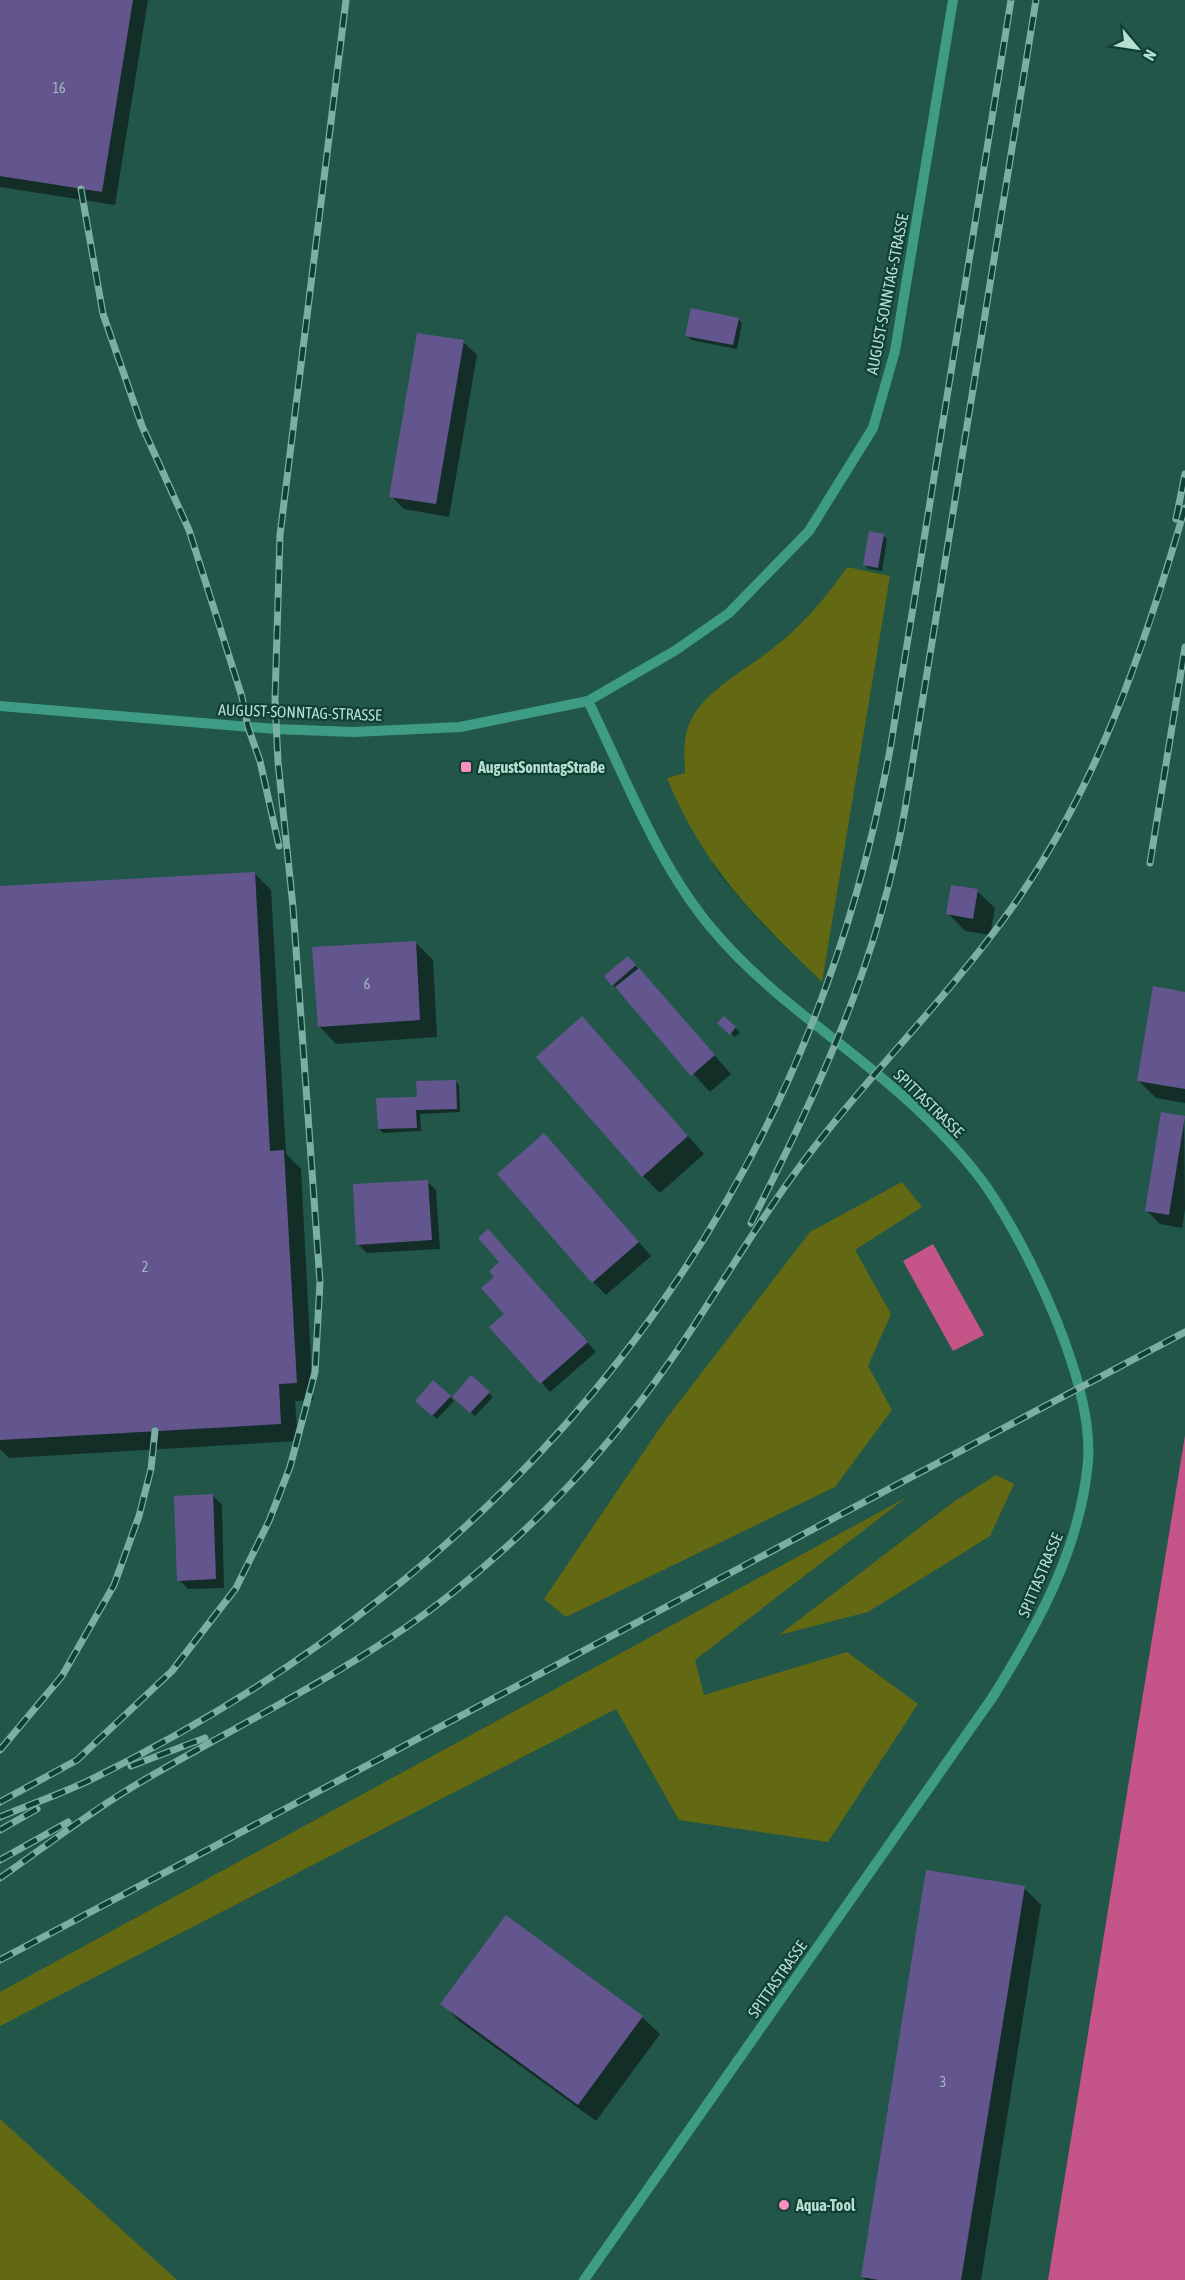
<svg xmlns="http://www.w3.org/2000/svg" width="1185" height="2280" font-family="'Asap Condensed',sans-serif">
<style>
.built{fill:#225649;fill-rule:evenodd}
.green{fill:#636813}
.water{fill:#c55589}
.shadow{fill:#0007}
.building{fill:#63568f}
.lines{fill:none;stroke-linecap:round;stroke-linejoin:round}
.minor{stroke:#3e9c84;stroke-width:10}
.rail-casing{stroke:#7aafa1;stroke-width:7}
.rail{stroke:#104034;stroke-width:4.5;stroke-dasharray:14;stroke-linecap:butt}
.poi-dot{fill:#fd8ebf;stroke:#104034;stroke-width:2}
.labels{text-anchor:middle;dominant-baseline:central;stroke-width:4.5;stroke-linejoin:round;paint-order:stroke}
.number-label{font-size:14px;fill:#a1bcc0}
.street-label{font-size:16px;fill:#b6ded1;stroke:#104034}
.poi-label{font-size:16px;font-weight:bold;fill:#b6ded1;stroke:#104034;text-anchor:start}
</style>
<rect width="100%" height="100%" fill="#004e3e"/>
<path class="built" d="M0 0H1185V1435L1048 2280H0ZM847 567 821 981 762 924 719 874 667 778 685 773 775 648 823 603Z"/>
<g class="green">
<path d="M847 567 890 576 822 982C754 917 703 866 667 778L685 773C684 754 683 735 692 718 708 689 747 669 772 649 802 626 826 598 847 567Z"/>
<path d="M902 1182 922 1207 855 1250 891 1314 868 1366 892 1410 835 1487 566 1617 544 1599 666 1419 810 1232Z"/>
<path d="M996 1475 1014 1484 990 1536 868 1612 779 1635 952 1503Z"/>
<path d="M907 1497 695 1660 704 1695 847 1652 918 1704 828 1842 679 1820 616 1709 0 2026V1992Z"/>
<path d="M0 2119 11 2129 177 2280H0Z"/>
</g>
<g class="water">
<path d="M933 1244 984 1335 953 1351 903 1261Z"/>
<path d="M1185 1435V2280H1048Z"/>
</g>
<g class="shadow">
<path d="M0 0H148L115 205 0 187Z"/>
<path d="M738 319 742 323 737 349 691 340 687 335Z"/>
<path d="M463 342 477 355 449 517 404 509 391 496Z"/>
<path d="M883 535 887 539 882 571 869 569 865 565Z"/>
<path d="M254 873 271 890 286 1154 301 1169 313 1400 295 1401 298 1441 9 1458 0 1449V888Z"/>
<path d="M977 891 995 908 990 935 965 931 948 913Z"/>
<path d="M415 942 433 960 437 1037 336 1044 319 1026Z"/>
<path d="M632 962 731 1074 710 1092 613 985Z"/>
<path d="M1185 994V1103L1156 1098 1139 1081Z"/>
<path d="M582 1018 704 1154 660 1193 643 1176Z"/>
<path d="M724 1018 740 1032 735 1037 719 1023Z"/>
<path d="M455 1081 459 1085 460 1112 420 1114 421 1131 383 1133 379 1129 418 1099Z"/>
<path d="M1184 1118 1185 1209 1182 1228 1160 1224 1147 1211Z"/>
<path d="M557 1148 651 1256 606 1295 593 1282Z"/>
<path d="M427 1181 436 1190 440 1249 367 1253 358 1244Z"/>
<path d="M524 1270 596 1352 550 1392 492 1327 506 1314Z"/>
<path d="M471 1378 493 1397 475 1416 454 1397Z"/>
<path d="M450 1397 454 1401 437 1419 421 1405Z"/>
<path d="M213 1496 222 1505 224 1588 188 1589 179 1580Z"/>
<path d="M1024 1888 1041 1905 981 2280H866L862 2277Z"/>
<path d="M506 1917 642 2017 660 2034 596 2121 459 2021 442 2003Z"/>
</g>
<g class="building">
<path d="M0 0H133L102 192 0 176Z"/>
<path d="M691 308 739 318 733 345 685 336Z"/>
<path d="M417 333 464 340 436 504 389 497Z"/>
<path d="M869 531 884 534 878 568 863 565Z"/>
<path d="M255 872 270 1151 284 1150 297 1383 279 1384 281 1424 0 1440V886Z"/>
<path d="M951 885 978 889 973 919 946 914Z"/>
<path d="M416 941 420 1020 318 1027 312 947Z"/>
<path d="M628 956 636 965 612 986 604 976Z"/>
<path d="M639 968 715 1055 691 1076 615 987Z"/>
<path d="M1153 986 1185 992V1089L1137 1081Z"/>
<path d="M582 1016 688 1136 642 1177 536 1057Z"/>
<path d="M724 1016 736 1027 730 1035 717 1023Z"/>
<path d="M456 1080 457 1109 416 1110 417 1128 378 1129 376 1098 417 1097 416 1081Z"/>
<path d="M1161 1112 1185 1116 1169 1215 1145 1211Z"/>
<path d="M544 1133 639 1242 592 1283 497 1174Z"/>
<path d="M428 1180 432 1240 356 1245 353 1184Z"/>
<path d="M488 1229 588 1342 540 1384 489 1327 504 1314 481 1288 494 1277 489 1271 499 1262 478 1238Z"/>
<path d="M471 1375 490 1392 470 1413 452 1397Z"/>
<path d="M433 1380 451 1396 432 1416 415 1401Z"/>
<path d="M213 1494 216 1579 177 1581 174 1496Z"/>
<path d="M926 1870 1025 1886 961 2280H879L861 2277Z"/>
<path d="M506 1915 643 2016 578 2105 440 2004Z"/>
</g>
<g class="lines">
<g class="minor">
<path d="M0 706 275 729 353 732 460 727 588 701 676 650 729 613 809 531 873 428 895 351 953 0"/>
<path d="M584 2280 992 1698C1038 1625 1080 1549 1088 1462 1094 1384 1031 1253 988 1189 968 1160 942 1133 917 1109 852 1047 772 1000 714 931 658 866 626 778 588 701"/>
</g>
<g class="rail-casing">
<g id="rail">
<path d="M81 189 103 314 142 426 189 530 242 697 248 727 260 761 279 846"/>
<path d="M1176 519 1185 474"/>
<path d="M1150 863 1185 647"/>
<path d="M751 1223C821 1084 878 964 905 809L1036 0"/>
<path d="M0 1750 62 1676 114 1585 139 1516 151 1469 155 1431"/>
<path d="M131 1766 205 1738"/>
<path d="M0 1802 77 1760 172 1671 236 1588 269 1521 290 1467 315 1372 320 1282 293 907 278 762 275 699 280 535 346 0"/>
<path d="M0 1817C29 1805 60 1794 88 1781 516 1573 806 1216 891 744L1011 0"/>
<path d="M0 1830 37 1809"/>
<path d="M0 1860 68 1822"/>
<path d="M0 1878C46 1846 91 1811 139 1783 244 1721 355 1670 451 1594 534 1528 607 1451 668 1364 711 1303 748 1237 792 1177 860 1083 944 1003 1011 909 1098 786 1143 651 1185 508"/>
<path d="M0 1960 1185 1332"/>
</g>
</g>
<use href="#rail" class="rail"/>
</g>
<g class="poi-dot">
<rect x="460" y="761" width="12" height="12" rx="3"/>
<circle cx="784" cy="2205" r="6"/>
</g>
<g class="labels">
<g class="number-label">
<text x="59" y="88">16</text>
<text x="367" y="984">6</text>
<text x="145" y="1267">2</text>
<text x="943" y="2082">3</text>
</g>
<g class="street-label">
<text transform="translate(887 294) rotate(-79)">AUGUST-SONNTAG-STRASSE</text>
<text transform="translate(300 712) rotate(2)">AUGUST-SONNTAG-STRASSE</text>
<text transform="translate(929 1103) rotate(44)">SPITTASTRASSE</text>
<text transform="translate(1040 1575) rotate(-67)">SPITTASTRASSE</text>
<text transform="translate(777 1979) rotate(-55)">SPITTASTRASSE</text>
</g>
<g class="poi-label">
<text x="478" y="767">AugustSonntagStraße</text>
<text x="796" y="2205">Aqua-Tool</text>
</g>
</g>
<g transform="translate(1137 48) rotate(119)" stroke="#104034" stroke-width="4.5" paint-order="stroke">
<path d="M0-4.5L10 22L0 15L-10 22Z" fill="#b6ded1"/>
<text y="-9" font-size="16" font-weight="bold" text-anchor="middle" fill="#b6ded1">N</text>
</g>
</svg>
